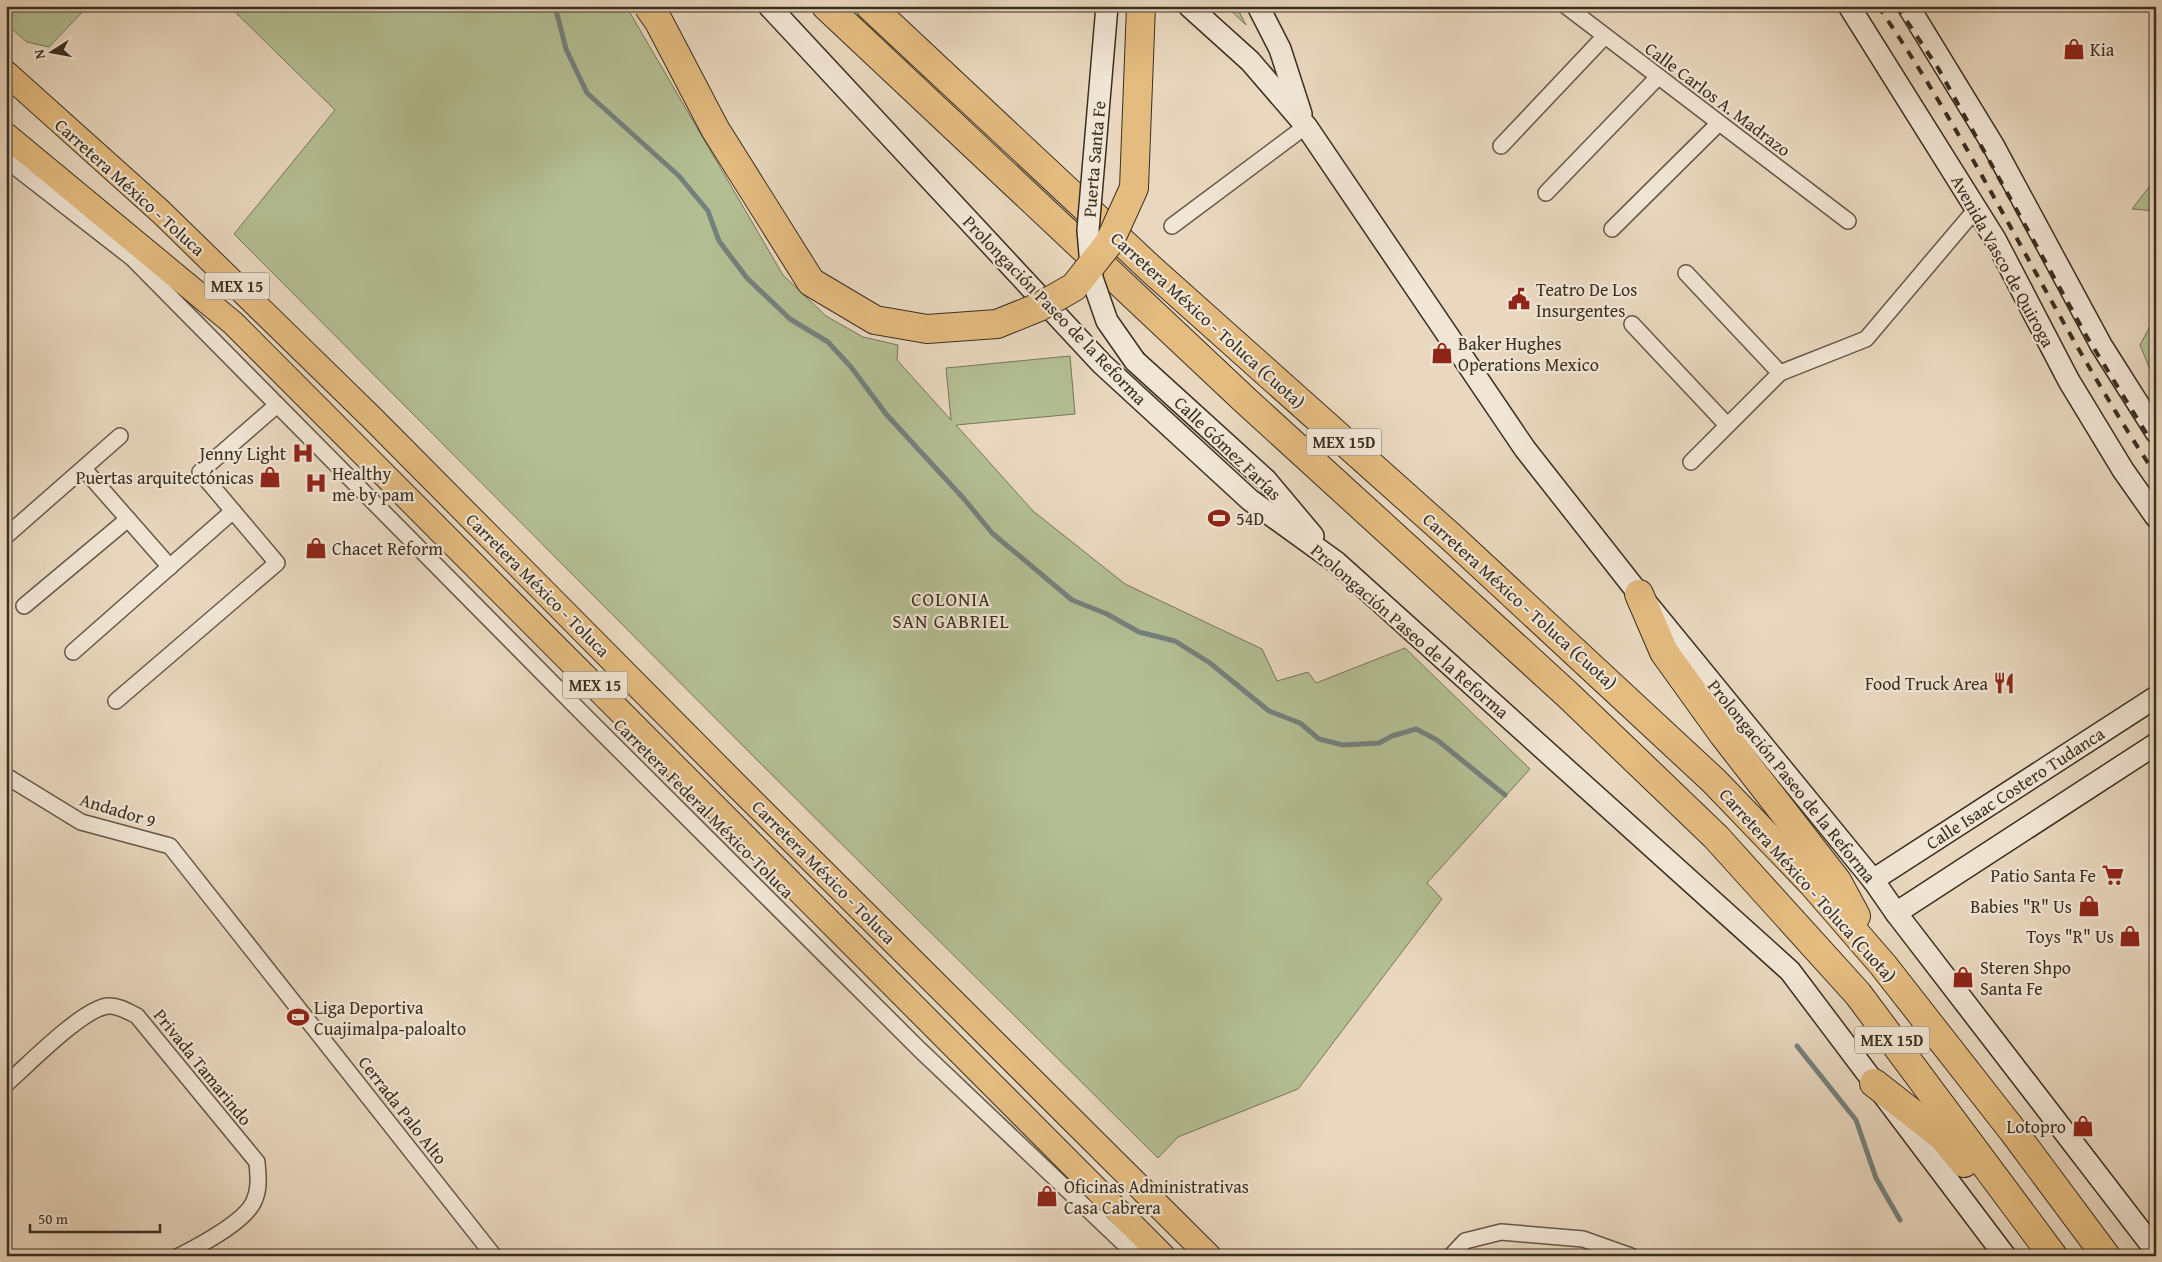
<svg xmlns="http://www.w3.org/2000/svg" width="2162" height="1262" font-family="'Gentium Book Plus',serif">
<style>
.green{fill:#b4bf94;stroke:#77765a}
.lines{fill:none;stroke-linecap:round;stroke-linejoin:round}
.stream{stroke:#74817d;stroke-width:5}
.street-casing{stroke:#665848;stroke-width:18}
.secondary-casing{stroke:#3a2e20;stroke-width:24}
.primary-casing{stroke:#3a2e20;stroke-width:26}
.highway-casing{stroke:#3a2e20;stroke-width:30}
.street{stroke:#f1e6d5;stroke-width:15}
.secondary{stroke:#f1e6d5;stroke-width:21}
.primary{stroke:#e4bc80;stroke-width:24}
.highway{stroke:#e4bc80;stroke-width:28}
.rail{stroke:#3a2e20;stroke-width:4;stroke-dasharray:9 9;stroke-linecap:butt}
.secondary-bridge-casing{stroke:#3a2e20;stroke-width:24;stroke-linecap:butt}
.highway-bridge-casing{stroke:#3a2e20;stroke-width:30;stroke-linecap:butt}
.secondary-bridge{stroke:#f1e6d5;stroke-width:21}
.highway-bridge{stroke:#e4bc80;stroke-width:28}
.labels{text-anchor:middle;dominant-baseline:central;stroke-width:4.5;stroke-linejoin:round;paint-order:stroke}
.shield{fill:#f1e6d5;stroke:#716556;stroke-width:1}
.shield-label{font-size:16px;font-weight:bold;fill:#3a2e20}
.poi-label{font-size:18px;fill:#3a2e20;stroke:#f1e6d5;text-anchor:start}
.street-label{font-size:18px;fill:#3a2e20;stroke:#f1e6d5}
.neighbourhood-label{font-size:19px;letter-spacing:1px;fill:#3a2e20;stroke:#f1e6d5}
</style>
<rect width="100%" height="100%" fill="#e9d8bf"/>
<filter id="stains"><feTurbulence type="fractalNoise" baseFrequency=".004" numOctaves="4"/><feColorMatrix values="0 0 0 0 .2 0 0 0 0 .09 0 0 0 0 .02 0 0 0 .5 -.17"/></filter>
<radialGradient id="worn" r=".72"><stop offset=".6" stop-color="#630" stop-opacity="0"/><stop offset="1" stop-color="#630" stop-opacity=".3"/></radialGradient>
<g class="green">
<path d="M6 6H88L49 47 27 42 6 24Z"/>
<path d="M229 6H626L783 275 826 316 863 337 898 345 897 360 951 420 946 368 1070 356 1075 414 956 425 1033 511 1125 584 1262 649 1277 681 1308 672 1316 683 1405 648 1530 769 1427 883 1442 899 1298 1089 1178 1137 1158 1158 760 763 234 234 335 110Z"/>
<path d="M1226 6H1236L1246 25Z"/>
<path d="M2156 178V211L2132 209Z"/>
<path d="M2156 315V384L2140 345Z"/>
</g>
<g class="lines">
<g class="stream">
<path d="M555 6 566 49 587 93 679 176 708 211 719 241 747 278 790 319 828 342 851 367 886 414 965 500 992 533 1072 600 1107 614 1139 632 1175 641 1210 663 1269 711 1300 723 1319 739 1343 745 1379 743 1392 736 1416 729 1437 740 1505 795"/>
<path d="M1797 1046 1856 1120 1876 1178 1900 1220"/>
</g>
<g class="street-casing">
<g id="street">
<path d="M1566 6 1848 221"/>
<path d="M1501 146 1605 36"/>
<path d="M6 160 132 258 589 720 919 1049 1137 1256"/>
<path d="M1546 193 1658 77"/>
<path d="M1172 226 1306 126"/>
<path d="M1612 229 1719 123"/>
<path d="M1686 273 1780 373"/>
<path d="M1632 324 1726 424"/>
<path d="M1691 462 1780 373 1866 339 1976 209"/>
<path d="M84 469 170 567"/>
<path d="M6 536 120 436"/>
<path d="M24 606 128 519"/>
<path d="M73 652 233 511"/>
<path d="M116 701 277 563 200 472 277 405"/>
<path d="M6 776 81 822 170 846 494 1256"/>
<path d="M6 1084C27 1066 83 1008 108 1006 118 1005 129 1012 137 1016L257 1162C258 1176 260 1188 254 1201 246 1221 199 1246 179 1256"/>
<path d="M1451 1256 1465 1241 1501 1232 1583 1239 1631 1256"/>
</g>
</g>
<g class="secondary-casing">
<g id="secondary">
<path d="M769 6 1102 364 1250 500 1336 562 1790 971 2005 1256"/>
<path d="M1189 6 1250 61 1306 126 1525 449 1639 594 1873 880 1896 913 2156 1251"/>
<path d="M1258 6 1280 49 1301 114"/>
<path d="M1849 6 1995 239 2069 381 2123 470 2156 517"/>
<path d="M1908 6 1993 145 2101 345 2156 432"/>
<path d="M1135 361 1266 480 1313 536"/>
<path d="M1873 880 2156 697"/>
<path d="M1896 913 2156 744"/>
</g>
</g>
<g class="primary-casing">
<g id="primary">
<path d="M6 73 161 212 373 419 738 787 1209 1256"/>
<path d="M6 135 233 323 1163 1256"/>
</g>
</g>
<g class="highway-casing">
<g id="highway">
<path d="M826 6 1246 401 1568 695 1716 837 1858 994 2053 1256"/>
<path d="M870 6 1152 270 1450 536 1714 781 1812 883 1883 965 2013 1131 2106 1256"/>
<path d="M1639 594 1664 652 1723 734 1837 881 1856 916"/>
<path d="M1874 1083 1943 1137 1964 1163"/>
</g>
</g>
<use href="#street" class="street"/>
<use href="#secondary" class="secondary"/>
<use href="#primary" class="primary"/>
<use href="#highway" class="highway"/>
<g class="rail">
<path d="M1878 6C1981 156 2055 324 2156 475"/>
<path d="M1897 6 1938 68 2087 337 2156 449"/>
</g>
<g class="secondary-bridge-casing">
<path id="secondary-bridge" d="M1107 6 1088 230 1092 278 1107 321 1135 361"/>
</g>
<g class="highway-bridge-casing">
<path id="highway-bridge" d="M648 6 659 22 715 129 811 282 875 320 927 329 997 324 1039 307 1074 287 1109 243 1134 188 1141 6"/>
</g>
<use href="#secondary-bridge" class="secondary-bridge"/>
<use href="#highway-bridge" class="highway-bridge"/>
</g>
<defs>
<g id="shop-bare" transform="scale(1.725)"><path d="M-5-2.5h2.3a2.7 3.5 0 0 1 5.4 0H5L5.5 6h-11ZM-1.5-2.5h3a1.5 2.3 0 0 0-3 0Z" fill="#8f2418" stroke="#f1e6d5" stroke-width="2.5" paint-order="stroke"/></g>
<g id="civic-bare" transform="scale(1.725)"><path d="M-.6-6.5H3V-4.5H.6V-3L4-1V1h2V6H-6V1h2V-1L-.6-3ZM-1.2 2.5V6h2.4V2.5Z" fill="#8f2418" stroke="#f1e6d5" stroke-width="2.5" paint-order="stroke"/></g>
<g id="hospital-bare" transform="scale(1.725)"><path d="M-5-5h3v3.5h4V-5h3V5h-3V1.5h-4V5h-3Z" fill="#8f2418" stroke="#f1e6d5" stroke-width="2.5" paint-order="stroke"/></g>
<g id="stadium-bare" transform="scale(1.725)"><path d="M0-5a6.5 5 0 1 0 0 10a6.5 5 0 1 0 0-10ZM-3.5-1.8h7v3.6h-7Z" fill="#8f2418" stroke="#f1e6d5" stroke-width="2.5" paint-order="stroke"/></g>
<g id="restaurant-bare" transform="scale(1.725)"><path d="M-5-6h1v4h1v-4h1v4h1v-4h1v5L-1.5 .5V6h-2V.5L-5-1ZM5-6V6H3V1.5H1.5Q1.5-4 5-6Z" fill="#8f2418" stroke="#f1e6d5" stroke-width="2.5" paint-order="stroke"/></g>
<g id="supermarket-bare" transform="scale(1.725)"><path d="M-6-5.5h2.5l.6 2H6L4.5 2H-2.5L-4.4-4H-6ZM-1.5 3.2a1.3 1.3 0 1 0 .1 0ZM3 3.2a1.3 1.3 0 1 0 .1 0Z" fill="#8f2418" stroke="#f1e6d5" stroke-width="2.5" paint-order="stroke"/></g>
</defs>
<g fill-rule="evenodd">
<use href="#shop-bare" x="2074" y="49"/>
<use href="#civic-bare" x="1519" y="299"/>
<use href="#shop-bare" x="1442" y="353"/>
<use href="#hospital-bare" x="303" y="453"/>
<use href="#shop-bare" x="270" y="477"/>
<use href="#hospital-bare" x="316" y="483"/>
<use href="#stadium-bare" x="1219" y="518"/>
<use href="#shop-bare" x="316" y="548"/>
<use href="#restaurant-bare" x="2004" y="683"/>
<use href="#supermarket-bare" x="2113" y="875"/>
<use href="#shop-bare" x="2089" y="906"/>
<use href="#shop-bare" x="2130" y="936"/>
<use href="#shop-bare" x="1963" y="977"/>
<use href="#stadium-bare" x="298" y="1017"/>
<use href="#shop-bare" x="2083" y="1126"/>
<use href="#shop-bare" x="1047" y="1196"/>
</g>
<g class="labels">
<g class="shield">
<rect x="204.5" y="272.5" width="65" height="27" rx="4"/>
<rect x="1306.5" y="428.5" width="75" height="27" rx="4"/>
<rect x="562.5" y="671.5" width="65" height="27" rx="4"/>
<rect x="1854.5" y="1026.5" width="75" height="27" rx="4"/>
</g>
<g class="shield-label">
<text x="237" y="286">MEX 15</text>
<text x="1344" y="442">MEX 15D</text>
<text x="595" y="685">MEX 15</text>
<text x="1892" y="1040">MEX 15D</text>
</g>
<g class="poi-label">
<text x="2090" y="49">Kia</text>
<text x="1536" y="289">Teatro De Los<tspan x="1536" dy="21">Insurgentes</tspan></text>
<text x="1458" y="343">Baker Hughes<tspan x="1458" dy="21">Operations Mexico</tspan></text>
<text x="286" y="453" text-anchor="end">Jenny Light</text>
<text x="332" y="473">Healthy<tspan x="332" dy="21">me by pam</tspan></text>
<text x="254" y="477" text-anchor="end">Puertas arquitectónicas</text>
<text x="1236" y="518">54D</text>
<text x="332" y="548">Chacet Reform</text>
<text x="1988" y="683" text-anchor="end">Food Truck Area</text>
<text x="2096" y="875" text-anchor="end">Patio Santa Fe</text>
<text x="2072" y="906" text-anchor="end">Babies "R" Us</text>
<text x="2114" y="936" text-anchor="end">Toys "R" Us</text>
<text x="1980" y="967">Steren Shpo<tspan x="1980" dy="21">Santa Fe</tspan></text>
<text x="314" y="1007">Liga Deportiva<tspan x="314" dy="21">Cuajimalpa-paloalto</tspan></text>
<text x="2066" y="1126" text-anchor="end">Lotopro</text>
<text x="1064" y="1186">Oficinas Administrativas<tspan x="1064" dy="21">Casa Cabrera</tspan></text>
</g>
<g class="street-label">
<text transform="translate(1718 99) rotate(37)">Calle Carlos A. Madrazo</text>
<text transform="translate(1094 159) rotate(-85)">Puerta Santa Fe</text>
<text transform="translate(130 187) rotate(42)">Carretera México - Toluca</text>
<text transform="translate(2003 261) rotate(61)">Avenida Vasco de Quiroga</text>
<text transform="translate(1055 310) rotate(46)">Prolongación Paseo de la Reforma</text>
<text transform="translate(1208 320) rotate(42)">Carretera México - Toluca (Cuota)</text>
<text transform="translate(1228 448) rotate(44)">Calle Gómez Farías</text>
<text transform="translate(538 585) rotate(45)">Carretera México - Toluca</text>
<text transform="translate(1520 601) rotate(42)">Carretera México - Toluca (Cuota)</text>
<text transform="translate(1410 631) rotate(41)">Prolongación Paseo de la Reforma</text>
<text transform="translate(1792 781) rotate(51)">Prolongación Paseo de la Reforma</text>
<text transform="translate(2015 788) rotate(-33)">Calle Isaac Costero Tudanca</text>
<text transform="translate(704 808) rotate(45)">Carretera Federal México-Toluca</text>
<text transform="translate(118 810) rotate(17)">Andador 9</text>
<text transform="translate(824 872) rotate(45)">Carretera México - Toluca</text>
<text transform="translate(1808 885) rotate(48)">Carretera México - Toluca (Cuota)</text>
<text transform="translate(203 1067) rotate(51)">Privada Tamarindo</text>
<text transform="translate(403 1110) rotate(52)">Cerrada Palo Alto</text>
</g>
<g class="neighbourhood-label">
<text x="951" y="599">COLONIA<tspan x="951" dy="22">SAN GABRIEL</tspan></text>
</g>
</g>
<rect width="2162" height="1262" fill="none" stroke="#e9d8bf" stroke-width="25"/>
<rect x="8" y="8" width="2147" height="1247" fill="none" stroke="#3a2e20" stroke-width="2.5"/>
<rect x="12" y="12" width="2137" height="1237" fill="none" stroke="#3a2e20"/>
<g transform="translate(52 52) rotate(259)" stroke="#f1e6d5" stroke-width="4" paint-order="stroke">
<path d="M0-4L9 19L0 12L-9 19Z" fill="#3a2e20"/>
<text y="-8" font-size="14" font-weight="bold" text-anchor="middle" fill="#3a2e20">N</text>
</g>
<path d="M30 1224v8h130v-8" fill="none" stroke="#3a2e20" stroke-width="2.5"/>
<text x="38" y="1224" font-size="15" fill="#3a2e20" stroke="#f1e6d5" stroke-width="4" paint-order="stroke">50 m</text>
<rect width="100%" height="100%" filter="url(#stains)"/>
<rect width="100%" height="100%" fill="url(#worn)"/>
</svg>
